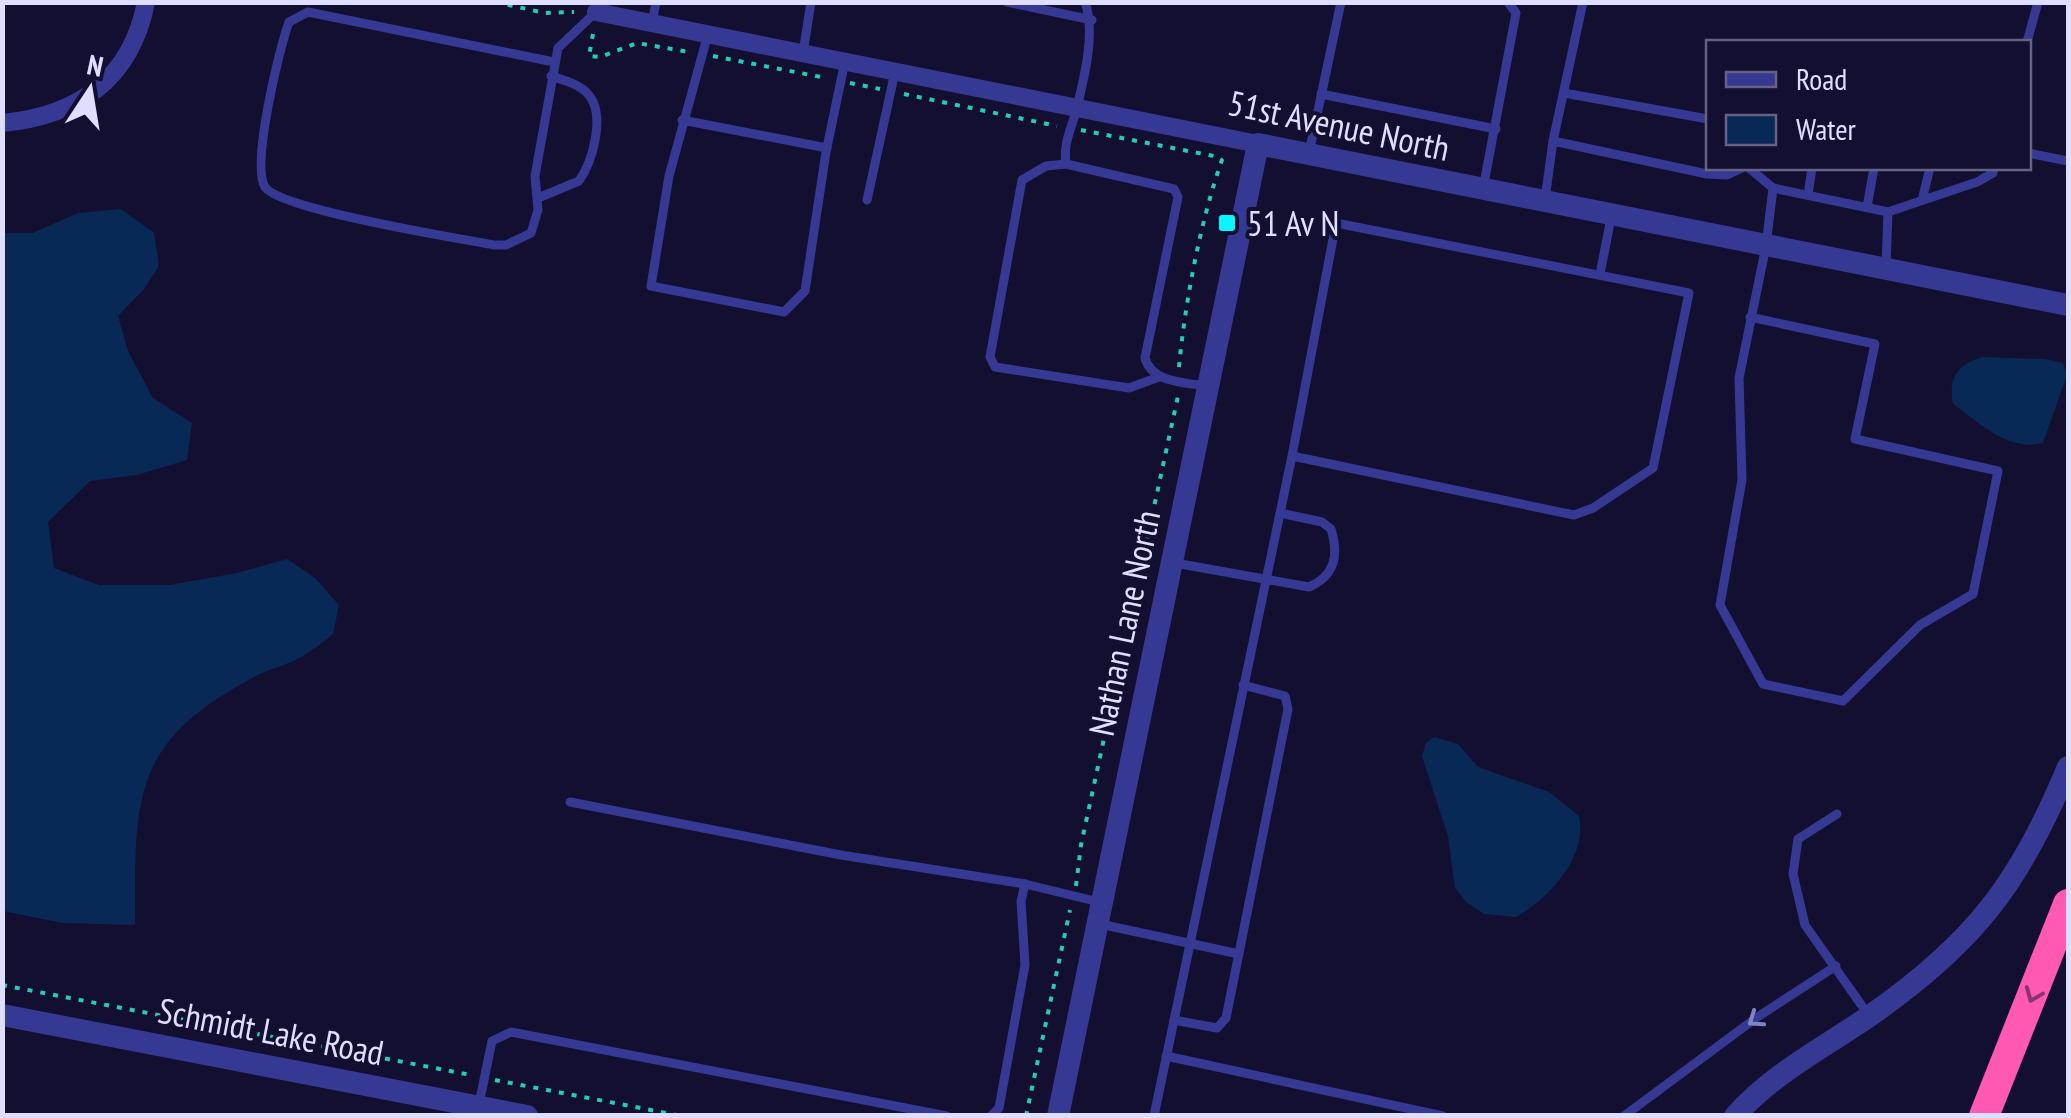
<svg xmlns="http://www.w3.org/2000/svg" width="2071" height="1118" font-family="'PT Sans Narrow',sans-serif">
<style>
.water{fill:#082955}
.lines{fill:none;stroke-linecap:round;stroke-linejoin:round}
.path{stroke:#25ccb8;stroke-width:4;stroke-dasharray:5 8;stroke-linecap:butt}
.service{stroke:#363993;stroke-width:9}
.minor{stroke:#363993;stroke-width:18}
.tertiary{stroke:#363993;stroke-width:22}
.motorway{stroke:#ff59b3;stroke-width:30}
.oneway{stroke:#893472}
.oneway2{stroke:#8283c4}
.poi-dot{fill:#0af6ff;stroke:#130f30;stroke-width:4}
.labels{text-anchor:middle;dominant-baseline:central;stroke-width:8;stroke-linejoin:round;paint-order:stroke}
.street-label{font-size:35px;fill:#e0deff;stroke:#130f30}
.poi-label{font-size:35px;fill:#e0deff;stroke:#130f30;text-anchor:start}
</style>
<rect width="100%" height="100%" fill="#130f30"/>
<g class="water">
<path d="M121 209 154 233 159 266 144 289 118 316 128 351 153 398 192 423 187 460 137 475 90 481 48 522 54 568 99 585H169L237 573 287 559 315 578 339 605 333 634C323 642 312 651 301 657 288 665 272 668 258 675 131 741 135 795 135 925L63 923 3 911V233H33L78 213Z"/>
<path d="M1983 357 2045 359 2063 363 2067 375 2043 443C2008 452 1980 423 1953 404 1948 379 1957 364 1983 357Z"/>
<path d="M1434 737 1458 744 1478 767 1549 792 1579 816C1588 857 1549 898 1516 917L1484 914 1466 902 1455 888 1448 836 1422 756 1426 743Z"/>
</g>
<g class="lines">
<g class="path">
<path d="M495 2 545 13 574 12"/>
<path d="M593 34 589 56 600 57 637 43 689 52"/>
<path d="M713 56 826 78"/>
<path d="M850 83 880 89"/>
<path d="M904 94 1057 126"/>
<path d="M1081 130 1214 156 1222 160"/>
<path d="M1179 367C1185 302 1201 218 1223 157"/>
<path d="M1076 886 1081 845 1178 396"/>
<path d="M2 985 471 1075"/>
<path d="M495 1080 682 1116"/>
<path d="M1026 1116 1070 910"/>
</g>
<g class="service">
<path d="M1007 2 1092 20"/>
<path d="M1085 2C1096 33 1084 79 1076 111 1071 130 1063 143 1066 164L1174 189 1178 197 1145 358C1152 383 1184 382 1205 386"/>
<path d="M652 23 656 2"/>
<path d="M708 34 669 176 651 286 784 312 805 291 826 152 845 61"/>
<path d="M2027 42 2038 2"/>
<path d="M803 53 811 2"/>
<path d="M554 62 308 12 289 22C279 49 251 166 265 187 281 210 457 238 494 245H506L531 233 538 210 535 176 558 48 596 12"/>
<path d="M1564 93 1708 119"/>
<path d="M1321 94 1496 129"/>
<path d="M682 120 827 148"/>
<path d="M1553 141 1707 174 1727 175 1742 168"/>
<path d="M1309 153 1341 2"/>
<path d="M2028 153 2068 161"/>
<path d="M1066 164 1046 166 1022 180 990 357 995 367 1129 388 1159 377"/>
<path d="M1749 168 1773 188 1766 246 1739 378 1742 480 1720 605 1763 684 1843 701 1920 625 1973 594 1998 471 1855 439 1875 344 1750 317"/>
<path d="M1773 188 1888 212"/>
<path d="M1483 189 1516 13 1508 2"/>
<path d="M1808 195 1812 168"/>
<path d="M538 198 579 181C593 161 606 114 588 94 580 84 563 80 551 76"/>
<path d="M1545 199 1553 141 1583 2"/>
<path d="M867 200 895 72"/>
<path d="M1922 200 1930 168"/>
<path d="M1867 207 1874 168"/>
<path d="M1886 266 1888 212 1977 182 1993 173 1994 168"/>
<path d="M1600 274 1611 218"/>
<path d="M1175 563 1309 587C1335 576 1339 555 1331 529L1322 522 1280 513"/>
<path d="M570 802 841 855 1025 884 1099 902"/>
<path d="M1837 814 1798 839 1793 874 1805 925 1867 1013"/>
<path d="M1100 924 1239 954"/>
<path d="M1174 1020 1217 1028 1226 1018 1288 709 1285 696 1243 685"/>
<path d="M1166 1056 1443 1116"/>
<path d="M479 1104 492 1041 511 1032 947 1116"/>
<path d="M991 1116 999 1108 1025 965 1021 901 1025 884"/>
<path d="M1154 1116 1292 456 1336 223 1689 293 1653 468 1593 508 1574 515 1292 456"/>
<path d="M1624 1116 1756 1018 1836 966"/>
</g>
<g class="minor">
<path d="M596 12 1258 144"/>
<path d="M2 123C77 116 131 80 146 2"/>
</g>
<g class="tertiary">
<path d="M2 1015 527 1116"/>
<path d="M1058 1116 1258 144 2068 305"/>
<path d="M1735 1116C1773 1073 1825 1047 1871 1015 1974 943 2020 883 2068 767"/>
</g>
<path class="motorway" d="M1984 1116 2068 904"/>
</g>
<defs><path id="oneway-chevron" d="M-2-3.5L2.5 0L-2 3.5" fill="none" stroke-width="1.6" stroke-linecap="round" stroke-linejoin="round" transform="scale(2.5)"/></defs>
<use class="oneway" href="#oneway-chevron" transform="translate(2033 995) rotate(112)"/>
<use class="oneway2" href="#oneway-chevron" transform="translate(1755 1020) rotate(145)"/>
<rect class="poi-dot" x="1217" y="213" width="20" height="20" rx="5"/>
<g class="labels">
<g class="street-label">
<text transform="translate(1339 125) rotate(12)">51st Avenue North</text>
<text transform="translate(1124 623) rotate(-78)">Nathan Lane North</text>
<text transform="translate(271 1031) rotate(11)">Schmidt Lake Road</text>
</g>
<g class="poi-label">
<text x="1247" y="223">51 Av N</text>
</g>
</g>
<rect width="2071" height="1118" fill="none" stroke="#e0deff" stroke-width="10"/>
<rect x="1706" y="40" width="325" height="130" fill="#130f30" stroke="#656283" stroke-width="2.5"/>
<rect x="1726" y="72" width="50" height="15" fill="#363993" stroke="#656283" stroke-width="2.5"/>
<text x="1796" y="90" font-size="30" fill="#e0deff">Road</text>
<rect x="1726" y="115" width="50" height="30" fill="#082955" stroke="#656283" stroke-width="2.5"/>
<text x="1796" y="140" font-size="30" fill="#e0deff">Water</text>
<g transform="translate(90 90) rotate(12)" stroke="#130f30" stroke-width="8" paint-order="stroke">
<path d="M0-8L18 38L0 25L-18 38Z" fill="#e0deff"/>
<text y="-15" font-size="28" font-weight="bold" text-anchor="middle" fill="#e0deff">N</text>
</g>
</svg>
